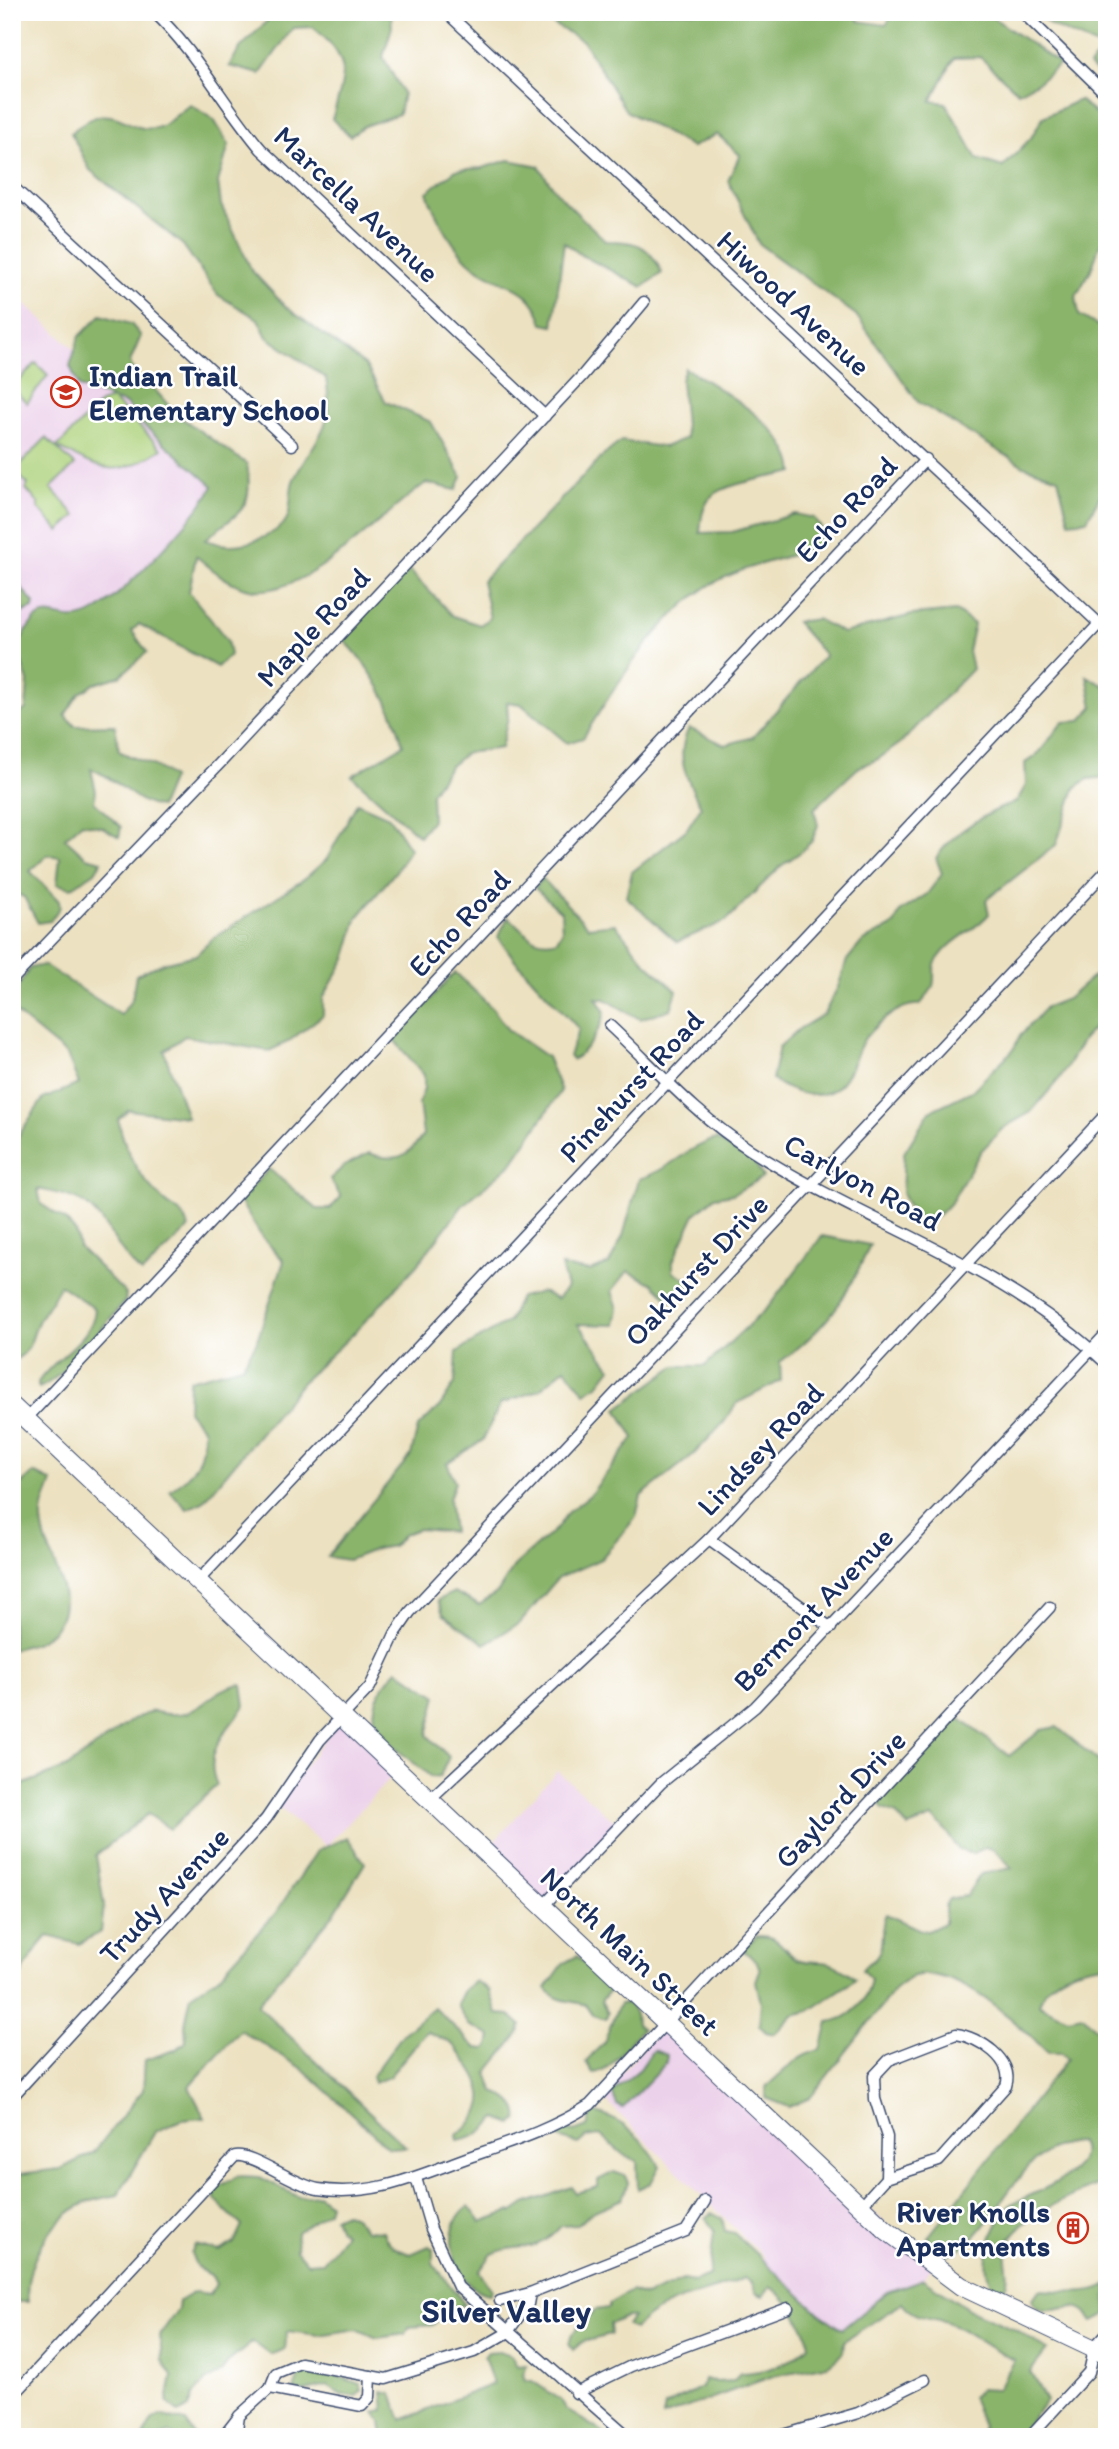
<svg xmlns="http://www.w3.org/2000/svg" width="1119" height="2449" font-family="Itim,sans-serif">
<style>
.built{fill:#ecd1ea}
.green{fill:#add27b;stroke:#64806c;stroke-width:2}
.forest{fill:#8ab46b;stroke:#527264;stroke-width:2}
.lines{fill:none;stroke-linecap:round;stroke-linejoin:round}
.minor-casing{stroke:#3a4a6d;stroke-width:13}
.tertiary-casing{stroke:#3a4a6d;stroke-width:17}
.primary-casing{stroke:#3a4a6d;stroke-width:20}
.minor{stroke:#fff;stroke-width:10}
.tertiary{stroke:#fff;stroke-width:14}
.primary{stroke:#fff;stroke-width:18}
.labels{text-anchor:middle;dominant-baseline:central;stroke-width:5;stroke-linejoin:round;paint-order:stroke}
.street-label{font-size:30px;fill:#1b2f5e;stroke:#fff}
.poi-label{font-size:30px;font-weight:bold;fill:#1b2f5e;stroke:#fff;text-anchor:start}
.neighbourhood-label{font-size:32px;font-weight:bold;fill:#1b2f5e;stroke:#fff}
</style>
<rect width="100%" height="100%" fill="#fff"/>
<filter id="ink" filterUnits="userSpaceOnUse"><feTurbulence type="fractalNoise" baseFrequency=".0143" numOctaves="2"/><feDisplacementMap in="SourceGraphic" scale="14" xChannelSelector="R" yChannelSelector="G"/><feConvolveMatrix kernelMatrix="1 2 1 2 8 2 1 2 1" color-interpolation-filters="sRGB"/></filter>
<filter id="wash" filterUnits="userSpaceOnUse"><feTurbulence type="fractalNoise" baseFrequency=".00686" numOctaves="4" result="noise"/><feDisplacementMap in="SourceGraphic" scale="28" xChannelSelector="R" yChannelSelector="G"/><feGaussianBlur stdDeviation="1.57" result="paint"/><feColorMatrix in="noise" values="0 0 0 0 0 0 0 0 0 0 0 0 0 0 0 0 0 1.4 0 .05"/><feComposite in="paint" operator="in"/></filter>
<g filter="url(#wash)">
<rect width="100%" height="100%" fill="#ece1c0"/>
<g class="built">
<path d="M12 291 227 493 62 669 12 623Z"/>
<path d="M341 1718 398 1770 326 1846 276 1805Z"/>
<path d="M557 1771 618 1824 543 1906 485 1852Z"/>
<path d="M666 2023 932 2266 923 2279 916 2280 840 2334 762 2260 764 2257 601 2096Z"/>
</g>
<g class="green">
<path d="M36 363 48 375 27 403 12 388Z"/>
<path d="M112 399 162 449C115 479 105 471 57 447L100 403Z"/>
<path d="M46 438 75 465 51 488 76 516 59 531 38 508V503L26 489 28 484 14 471Z"/>
</g>
<g class="forest">
<path d="M271 12H391L392 27 383 57 403 93 399 114 364 126 350 136 332 119C346 73 352 60 313 27L293 28 260 74 229 66 240 48 270 18Z"/>
<path d="M531 12H859L858 21 886 25 895 12H985L1060 64 1037 83 1018 92 980 57 954 58 931 101 946 103 977 159 1003 167 1031 138 1043 117 1079 100 1107 123V239L1099 246 1092 268 1076 296 1079 315 1100 327 1107 317V483L1087 520 1069 522 1058 478 1024 466 918 402 856 315 759 244 728 181 740 155 717 134 692 147 626 111 583 41Z"/>
<path d="M1034 12H1100L1107 27V83L1089 66 1104 49 1052 26Z"/>
<path d="M191 105 214 120 229 145 218 182 221 205 252 271 286 307 366 366 386 402 431 422 462 477 456 490 426 483C383 513 310 594 256 590 232 588 213 570 196 556L189 592 227 640 230 655 217 667 139 624 132 631 147 652 120 676 94 684 79 694 65 715 75 726 115 725 119 751C139 762 155 762 172 778L160 807C135 804 116 777 91 769L96 791 94 802 121 827 119 837 102 827 82 823 65 838 86 857 102 861 95 872 71 888 57 884 60 857 48 855 30 871 59 901 60 907 50 921 38 923 24 897 12 892V718L26 709 28 682 17 649C45 585 56 634 94 612 122 596 199 514 213 486L141 423 126 404 79 387 70 366 79 337 101 315 131 324 141 336 130 362 135 375 150 384 176 414 247 464C255 514 236 512 205 540 213 542 224 546 232 545 249 545 282 533 288 516 292 504 289 489 294 479 316 436 335 431 326 378L267 337 258 319 218 295 183 245 90 170 71 133C116 92 124 137 159 127 169 124 180 110 191 105Z"/>
<path d="M509 160 539 166C556 197 581 216 606 241 636 241 649 244 662 273L643 287 581 255 564 242 553 326 543 324C531 282 502 288 474 266 455 252 434 214 427 192L456 170 482 168Z"/>
<path d="M685 368C721 390 790 427 794 472 775 477 724 483 711 497 702 507 701 520 700 533L732 532 795 514 814 518 824 532 819 547C785 558 732 569 704 589 652 626 616 685 583 738L567 743 521 704 507 702 508 718 501 748 466 753 449 767 431 793 432 820 419 836 352 776 403 745C392 704 372 668 342 638L407 568 453 616 480 625 490 618 482 581 603 456 621 441 664 447 686 438 681 380Z"/>
<path d="M12 577 34 603 33 608 12 617Z"/>
<path d="M956 611 974 624 968 651 972 669 902 742 878 759 859 767 814 809 818 825 812 841 802 851 781 866 726 921 677 942 626 897 632 872 686 830 701 807C687 779 674 758 689 728L725 745 753 737 825 655 796 622 817 619 843 633 912 615Z"/>
<path d="M1087 676 1107 687V777L1088 779 1075 788 1056 845 986 900 989 914C975 931 952 938 938 959 931 968 936 976 933 986 931 992 924 999 920 1005 902 1002 876 1024 865 1038 856 1051 853 1070 842 1082 824 1104 791 1094 772 1079L779 1047 799 1029 824 1014 838 987 847 960 862 942 894 925 900 912 927 894 942 874 936 858C955 830 985 814 1017 801L1026 785 1025 763C1044 753 1049 737 1063 722L1080 721 1093 707Z"/>
<path d="M357 803 389 817 410 849 397 870 357 918 346 958 323 998V1015L288 1042 269 1051 185 1036 164 1051 187 1117 128 1110 118 1119C126 1154 137 1175 164 1201 177 1213 182 1208 189 1228L142 1273C120 1256 111 1227 90 1208 77 1196 55 1193 38 1189L41 1204 65 1220 75 1231 79 1247 126 1294 125 1301C105 1324 64 1378 39 1388L37 1384C52 1358 93 1341 95 1309L60 1285C55 1298 45 1308 39 1320 30 1338 33 1352 12 1361V1145L43 1099 79 1084 67 1055 12 1010 18 987 30 968 44 965 121 1015 132 999 136 975 163 963 196 955 212 939 303 880 327 859Z"/>
<path d="M542 878 588 927 615 924 646 963 677 991 671 1009 640 1019 605 999 596 998 605 1012C599 1032 590 1049 572 1060L569 1056 579 1029 515 960 498 937 508 917C525 931 534 947 557 940L562 931 561 912 535 888Z"/>
<path d="M1107 960V1014L1084 1038 1060 1078 1031 1112 1003 1128 981 1151 950 1204 929 1223 914 1220 902 1193 904 1153 930 1111 972 1091 1013 1050 1020 1036 1046 1007 1067 999 1098 972Z"/>
<path d="M455 972 493 1009 508 1030 547 1057 561 1091 512 1163 463 1205 417 1265 354 1333 304 1380 203 1502 187 1509 170 1491C195 1473 203 1460 204 1430L188 1411 189 1380 242 1366 256 1343 284 1261 262 1237 239 1200 269 1169 317 1209H330L341 1197 330 1179 344 1166 369 1153C395 1163 408 1158 423 1135L419 1103 424 1089V1075L394 1040Z"/>
<path d="M716 1139 755 1163 763 1177 733 1194 715 1197 695 1214 673 1261V1272L691 1281 687 1295 671 1301 652 1283 628 1271 612 1291 618 1308 615 1325 578 1324 611 1368 598 1385 585 1393 565 1368 539 1390 500 1404 483 1440 447 1463 455 1482 449 1499 453 1532 418 1529 404 1534 393 1546 376 1549 348 1560 327 1557 411 1455 418 1427 440 1406 455 1383 457 1352 509 1321 520 1297 542 1292 557 1299 567 1287 561 1266 590 1271 609 1264 623 1236 639 1179C668 1171 687 1147 716 1139Z"/>
<path d="M822 1236 870 1245C845 1300 829 1326 780 1362L781 1381 737 1403 724 1422 694 1454 641 1496 636 1517 601 1559 558 1578 521 1622 485 1644 443 1614 438 1600 454 1592 479 1605 498 1592 515 1565 558 1527 567 1513 590 1495 634 1438 617 1409 675 1366H705L769 1306Z"/>
<path d="M34 1473 52 1482C49 1491 43 1503 42 1513 39 1556 92 1603 43 1639 36 1644 21 1646 12 1650V1492Z"/>
<path d="M397 1670 437 1696 427 1735 449 1757 440 1776 431 1777C393 1744 345 1724 397 1670Z"/>
<path d="M242 1684 245 1706C226 1731 202 1753 217 1785L170 1829 148 1814 96 1855 104 1905 101 1932 79 1944 48 1936C31 1955 18 1975 12 2001V1789L67 1767 132 1720 152 1711C205 1725 201 1690 242 1684Z"/>
<path d="M958 1717 1009 1756 1041 1730 1057 1727 1107 1768V1964C1080 1966 1047 1975 1039 2005L1068 2018 1082 2015 1107 2038V2183L1102 2182C1075 2196 1011 2217 1006 2251 1004 2264 1012 2275 1004 2289L993 2287C977 2263 993 2224 1011 2204 1032 2194 1096 2172 1080 2142 1012 2142 996 2246 941 2257L928 2237 1067 2059 1060 2053H1048C1020 2025 958 1965 914 1976 908 1978 902 1984 896 1988L810 2098 789 2107 766 2098V2087C783 2072 798 2054 821 2050L828 2022C851 2020 868 2001 871 1979L862 1970C866 1962 874 1963 878 1955 885 1941 879 1928 886 1914L921 1930 928 1931 945 1923V1907L949 1899 966 1896 981 1874 1012 1868 995 1850 986 1847 973 1854 959 1850 942 1826 932 1818 908 1827 895 1813 883 1809 879 1803 885 1791Z"/>
<path d="M347 1837 365 1863 333 1915 257 2005 406 2147 389 2148 304 2070 240 2030 189 2087 205 2118 181 2120 155 2132 118 2195C108 2197 96 2199 86 2203 51 2218 23 2265 28 2302H12V2180L19 2174 60 2169 93 2153 143 2090 145 2060 175 2050 186 2042 185 2025 191 1995 218 1977 275 1914 317 1851Z"/>
<path d="M757 1936C781 1936 779 1946 794 1957 802 1963 813 1961 822 1962 834 1963 848 1971 856 1979L809 2011 793 2015 775 2034 766 2032 759 2025 761 2003 756 1981 760 1970 757 1962 742 1949Z"/>
<path d="M577 1956 611 1989 601 2001 608 2013 606 2019 593 2015 586 2005C572 2000 556 2003 546 1988L564 1963Z"/>
<path d="M475 1981 490 1990 497 2014 510 2015 521 2025 519 2033 487 2073 494 2092C506 2096 521 2106 518 2120L512 2124 497 2118C484 2130 477 2138 458 2141L457 2135C499 2104 482 2082 456 2048 450 2040 436 2037 427 2031L389 2077 374 2083 372 2077 403 2034 434 2007 476 2048 485 2049 489 2046 491 2036 469 2025 457 2005 464 1990Z"/>
<path d="M628 2003 635 2014 636 2024 642 2029C629 2041 612 2072 593 2073L586 2062 604 2042 617 2009 620 2004Z"/>
<path d="M653 2050 667 2055 666 2063 623 2108 617 2105 612 2092 640 2069Z"/>
<path d="M592 2112C622 2118 645 2140 660 2166L651 2183 638 2189 637 2161 625 2156 600 2135 587 2137 579 2144 561 2139 555 2134 565 2129 574 2132 587 2127Z"/>
<path d="M614 2172 625 2176 628 2183 622 2199 592 2212 577 2225 561 2226C534 2257 521 2241 492 2254L479 2272 492 2290 490 2294C457 2291 435 2229 469 2206L481 2222 511 2211 512 2213 525 2204 572 2187 576 2193 598 2187V2180Z"/>
<path d="M238 2176 260 2177 298 2197 318 2195 330 2204 328 2211 297 2232 296 2250 307 2263 323 2262 345 2234 338 2228 334 2218 345 2213 352 2215 366 2230 383 2231C388 2246 397 2250 411 2254L429 2246 433 2249V2263L465 2305 448 2309 433 2325 409 2327 406 2334 377 2338 357 2329 319 2335 287 2331 285 2349 271 2355 253 2342 228 2362 222 2372 206 2381 194 2394 189 2407 179 2413 167 2402 172 2376 162 2360 160 2335 178 2309 179 2301 194 2292 210 2294 216 2284 212 2276 197 2268 191 2253 195 2245 219 2251 234 2243 242 2226 215 2200 214 2189Z"/>
<path d="M712 2213 722 2219 725 2231 734 2233 819 2313 842 2329 887 2292 923 2279 970 2310 1017 2330 1047 2350 1030 2372 1046 2401 1018 2437H978L983 2427 971 2397 980 2389 997 2390 1015 2360C993 2352 973 2334 952 2324 935 2316 914 2321 902 2303L844 2341 843 2353 828 2365 773 2376 663 2416 665 2406 702 2387 704 2379 716 2382 734 2381 740 2373C764 2373 793 2363 809 2345 807 2327 786 2295 770 2287L763 2296 756 2293 752 2283 744 2278C706 2295 664 2297 634 2329L627 2325 633 2317H626L610 2324 611 2335 582 2342 573 2350 569 2344 572 2334 595 2310 609 2308V2304L631 2291 645 2296 683 2280 693 2282 709 2276 714 2231 706 2218Z"/>
<path d="M1107 2284V2315L1093 2322C1090 2319 1089 2315 1086 2312 1070 2297 1045 2324 1032 2300L1039 2290C1058 2290 1091 2296 1107 2284Z"/>
<path d="M499 2351 511 2355 517 2366 527 2365 523 2374 525 2380 532 2381 552 2394 561 2400 567 2410 610 2437H383L381 2421 375 2412 384 2410 382 2392 392 2394 402 2420 493 2384 484 2357 488 2352Z"/>
<path d="M308 2372 329 2373 360 2384 362 2391 356 2396 342 2395 327 2386 303 2392 294 2390 299 2375Z"/>
<path d="M160 2415 186 2422 196 2437H178L170 2433 160 2437H143L152 2420Z"/>
</g>
</g>
<g filter="url(#ink)">
<g class="lines">
<g class="minor-casing">
<g id="minor">
<path d="M154 12C197 53 223 104 261 149L545 416"/>
<path d="M446 12 1107 631"/>
<path d="M1022 12 1107 95"/>
<path d="M12 186 292 445"/>
<path d="M12 980 222 761 582 376 644 302"/>
<path d="M610 1026C655 1068 697 1116 749 1149 870 1227 998 1261 1107 1364"/>
<path d="M26 1419 926 459"/>
<path d="M709 1539 831 1628"/>
<path d="M198 1581 1099 624"/>
<path d="M430 1799 709 1539 1107 1113"/>
<path d="M543 1906 661 1783 755 1707 1107 1333"/>
<path d="M956 2034C979 2037 1015 2060 1006 2086L939 2161 886 2178 887 2137 875 2099 874 2076 889 2060Z"/>
<path d="M12 2097 266 1819 320 1740 370 1687 395 1634 410 1612 1107 870"/>
<path d="M416 2178 431 2229 458 2287 629 2437"/>
<path d="M860 2207 886 2178"/>
<path d="M500 2301 530 2293"/>
<path d="M270 2388 276 2373 300 2363 386 2379 474 2352 507 2333 528 2304 530 2293 686 2231 705 2201"/>
<path d="M576 2393 631 2366 788 2308"/>
<path d="M12 2397 235 2156C251 2152 294 2185 318 2189 374 2198 421 2174 472 2156 515 2141 552 2129 590 2105L1050 1607"/>
<path d="M223 2437 237 2419"/>
<path d="M236 2437 239 2416 270 2388 362 2406 370 2397 371 2376"/>
<path d="M777 2437 858 2413 925 2380"/>
<path d="M1029 2437 1089 2372 1094 2350"/>
</g>
</g>
<g class="tertiary-casing">
<path id="tertiary" d="M1094 2350 1107 2336"/>
</g>
<g class="primary-casing">
<path id="primary" d="M12 1406 886 2230 961 2286 1107 2355"/>
</g>
<use href="#minor" class="minor"/>
<use href="#tertiary" class="tertiary"/>
<use href="#primary" class="primary"/>
</g>
</g>
<defs>
<g id="school-ring" transform="scale(1.575)"><circle r="9.5" fill="#fff" stroke="#c8321e" stroke-width="1.5"/><path d="M0-5L7-2L0 1L-7-2ZM-4 1L0 2.5L4 1V4Q0 6-4 4Z" fill="#c8321e"/></g>
<g id="building-ring" transform="scale(1.575)"><circle r="9.5" fill="#fff" stroke="#c8321e" stroke-width="1.5"/><path d="M-4-6H4V6H1V3H-1V6H-4ZM-2.5-4.3h1.7v1.8h-1.7ZM.8-4.3h1.7v1.8H.8ZM-2.5-1h1.7V.8h-1.7ZM.8-1h1.7V.8H.8Z" fill="#c8321e"/></g>
</defs>
<g fill-rule="evenodd">
<use href="#school-ring" x="66" y="392"/>
<use href="#building-ring" x="1073" y="2228"/>
</g>
<g class="labels">
<g class="street-label">
<text transform="translate(357 204) rotate(43)">Marcella Avenue</text>
<text transform="translate(794 303) rotate(43)">Hiwood Avenue</text>
<text transform="translate(846 509) rotate(-47)">Echo Road</text>
<text transform="translate(313 627) rotate(-47)">Maple Road</text>
<text transform="translate(459 923) rotate(-47)">Echo Road</text>
<text transform="translate(631 1086) rotate(-47)">Pinehurst Road</text>
<text transform="translate(863 1182) rotate(28)">Carlyon Road</text>
<text transform="translate(696 1270) rotate(-47)">Oakhurst Drive</text>
<text transform="translate(760 1449) rotate(-47)">Lindsey Road</text>
<text transform="translate(813 1609) rotate(-46)">Bermont Avenue</text>
<text transform="translate(840 1799) rotate(-47)">Gaylord Drive</text>
<text transform="translate(164 1895) rotate(-47)">Trudy Avenue</text>
<text transform="translate(630 1951) rotate(43)">North Main Street</text>
</g>
<g class="poi-label">
<text x="89" y="375">Indian Trail<tspan x="89" dy="34">Elementary School</tspan></text>
<text x="1050" y="2211" text-anchor="end">River Knolls<tspan x="1050" dy="34">Apartments</tspan></text>
</g>
<g class="neighbourhood-label">
<text x="506" y="2311">Silver Valley</text>
</g>
</g>
<rect width="1119" height="2449" fill="none" stroke="#fff" stroke-width="42"/>
</svg>
